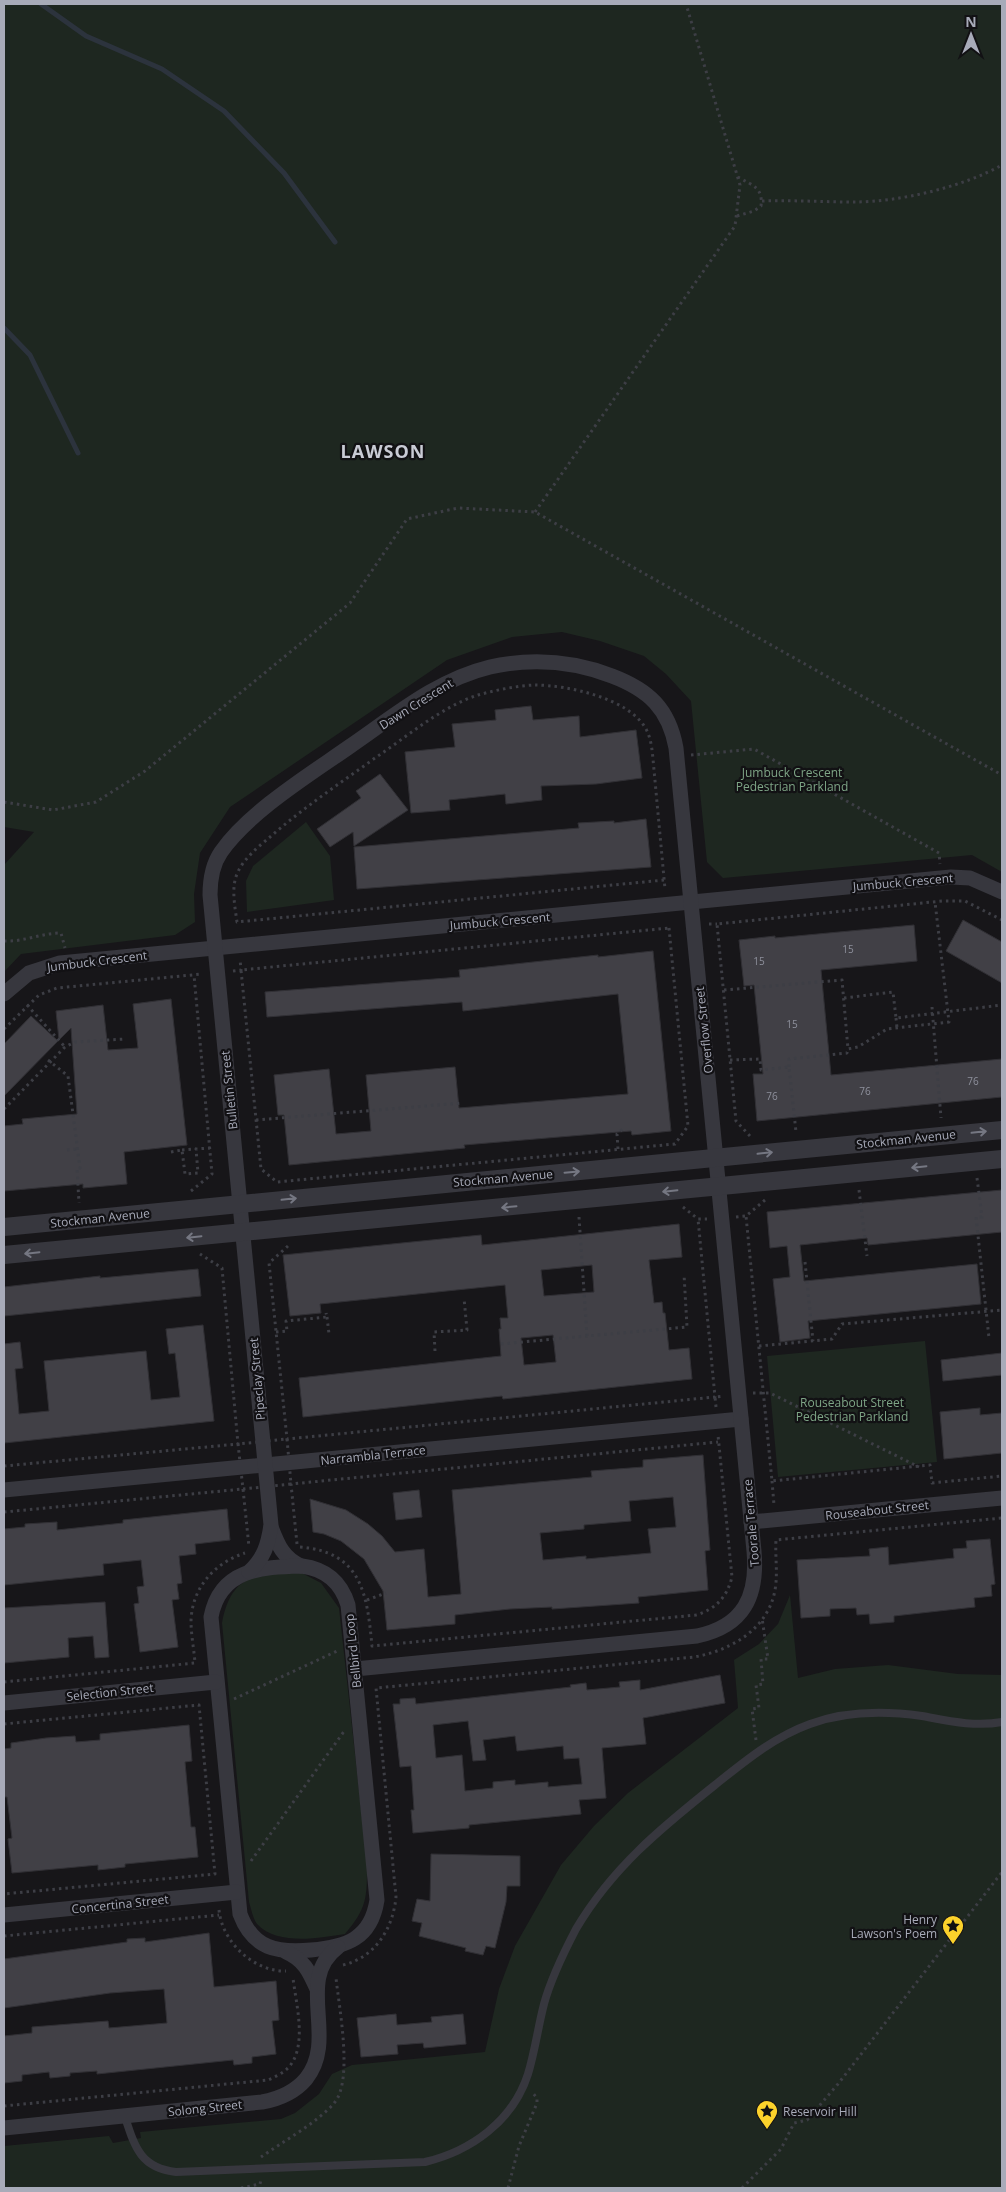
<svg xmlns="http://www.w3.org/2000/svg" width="1006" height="2192" font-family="'Open Sans',sans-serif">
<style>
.green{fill:#1e2720}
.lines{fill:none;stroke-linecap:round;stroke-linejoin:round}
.stream{stroke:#2c333d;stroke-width:5}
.building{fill:#414046;stroke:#313035;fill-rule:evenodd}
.path{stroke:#3d3e45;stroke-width:3;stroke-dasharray:2.5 4;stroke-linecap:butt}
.service{stroke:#37373e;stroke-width:8}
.minor{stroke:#37373e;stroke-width:15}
.tertiary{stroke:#37373e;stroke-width:18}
.oneway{stroke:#757782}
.labels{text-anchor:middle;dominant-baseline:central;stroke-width:4.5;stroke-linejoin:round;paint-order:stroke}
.number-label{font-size:10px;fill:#8e909c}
.street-label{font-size:12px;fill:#a8abb9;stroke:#121114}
.park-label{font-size:12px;fill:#7ea586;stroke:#121114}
.poi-label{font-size:12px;fill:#a8abb9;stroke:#121114;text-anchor:end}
.district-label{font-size:18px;font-weight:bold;letter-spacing:1px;fill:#c9cbd5;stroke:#121114}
</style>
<rect width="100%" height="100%" fill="#171619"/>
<g class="green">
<path d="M4 4H1002V872L972 855 723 878 707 862 691 701 666 674 644 656 600 641 562 632 512 637 447 660 230 807 200 853 194 894 195 922 175 935 21 954 4 972V865L34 832 4 827Z"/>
<path d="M306 822 330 856 334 900 247 912 246 881 253 866Z"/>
<path d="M925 1341 937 1462 778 1477 767 1356Z"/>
<path d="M296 1570 321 1583 339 1608 367 1864C367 1898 367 1908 345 1934 319 1938 278 1946 257 1924 253 1919 251 1908 249 1902L222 1623C231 1575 254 1575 296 1570Z"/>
<path d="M790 1595 798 1678 835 1669 888 1665 958 1674 1002 1675V2188H4V2146L109 2136 113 2143 141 2138 140 2132 281 2119 295 2113 319 2094 332 2074 352 2065 485 2052 499 1989 515 1946 561 1865 594 1826 628 1793 738 1708 734 1660 759 1644 778 1624Z"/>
</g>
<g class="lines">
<g class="stream">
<path d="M41 4 86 36 162 69 224 111 284 173 335 242"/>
<path d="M4 328 30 355 78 453"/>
</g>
</g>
<g class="building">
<path d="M531 706 533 720 579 716 580 737 636 730 642 778 596 784 541 786 542 800 506 804 505 794 449 800 450 810 411 813 405 752 455 747 452 724 496 720 495 710Z"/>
<path d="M380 774 408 810 354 846 353 832 330 847 317 829 361 798 356 791Z"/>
<path d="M646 819 651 867 357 889 354 847 579 828 578 823 614 821V823Z"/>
<path d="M963 920 1002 942V983L946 951Z"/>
<path d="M914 925 917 961 821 970 831 1075 1002 1059V1097L757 1121 753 1074H763L754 985 744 986 739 940 775 936V938Z"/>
<path d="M653 951 671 1131 632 1135 631 1131 464 1145 465 1148 289 1165 284 1115H278L274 1075 329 1069 336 1134 371 1131 366 1075 455 1067 459 1108 628 1094 618 994 463 1011 462 1002 267 1017 265 992 460 977 459 970 598 955V957Z"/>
<path d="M171 999 187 1145 124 1152 127 1184 83 1188V1184L4 1191V1126L23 1124 22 1119 77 1114 71 1028 59 1040 56 1011 103 1005 108 1050 138 1048 133 1004Z"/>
<path d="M31 1016 58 1041 4 1096V1044Z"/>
<path d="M1002 1190V1232L868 1245 867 1238 800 1245 804 1281 977 1264 981 1304 808 1321 810 1338 780 1342 773 1279 790 1277 787 1246 770 1248 767 1212Z"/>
<path d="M679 1224 682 1257 649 1260 654 1303 662 1302 663 1313H665L669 1350 689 1348 692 1379 503 1399 502 1396 303 1417 299 1378 501 1356 499 1329H501L500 1318H508L505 1285 320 1304 321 1313 290 1316 283 1255 481 1235 482 1245ZM592 1265 594 1292 544 1296 541 1270ZM553 1335 556 1362 524 1365 521 1338Z"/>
<path d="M198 1269 201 1296 4 1316V1287L100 1276V1278Z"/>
<path d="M203 1325 214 1421 4 1443V1344L20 1342 23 1368 15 1369 19 1414 49 1411 44 1361 146 1351 151 1400 180 1397 175 1353 169 1354 166 1329Z"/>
<path d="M1002 1353V1375L943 1381 941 1360Z"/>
<path d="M980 1408V1415L1002 1413V1453L944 1459 940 1412Z"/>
<path d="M703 1455 710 1550 705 1551 708 1590 638 1597 639 1603 552 1609V1607L510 1609 455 1615V1624L387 1630 383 1591 364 1559 341 1541 324 1534 313 1532 310 1499 346 1510 368 1524 382 1536 395 1552 424 1549 428 1597 461 1594 452 1490 592 1477 591 1471 643 1467V1460ZM673 1497 676 1527 648 1529 651 1553 586 1559V1556L543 1560 540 1533 584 1529V1525L631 1521 629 1501Z"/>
<path d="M419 1490 422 1517 396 1520 393 1493Z"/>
<path d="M227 1509 230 1540 195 1544 196 1554 179 1556 182 1583 177 1584 179 1599 172 1600 178 1647 140 1652 134 1604 139 1603 137 1587 144 1586 141 1560 103 1564 104 1575 4 1585V1529L25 1527V1524L57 1522V1530L123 1523V1520Z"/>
<path d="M990 1539 995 1584 991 1585 992 1596 974 1598 975 1607 894 1616V1622L870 1624 869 1614 857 1615 856 1608 830 1609V1616L801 1618 797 1560 870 1556 869 1549 888 1547 889 1565 954 1558 953 1549 967 1548 966 1541Z"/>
<path d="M105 1602 109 1657 95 1658 93 1636 68 1638 69 1657 4 1663V1608Z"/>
<path d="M720 1675 725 1703 643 1718 646 1744 602 1748 606 1798 579 1800 581 1814 469 1825V1828L413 1833 411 1810H414L411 1766 400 1767 393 1704H400V1699L415 1698 416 1704 571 1687 570 1685 586 1683 587 1690 620 1687 619 1682 640 1680V1690ZM468 1721 473 1761 486 1760 483 1740 515 1736 517 1751 563 1746 564 1759 579 1758 582 1784 548 1787V1782L515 1785V1780L493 1782V1788L465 1791 462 1755 436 1758 433 1725Z"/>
<path d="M189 1725 192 1761 185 1762 191 1827H195L198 1857 125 1864V1867L98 1870V1865L12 1873 8 1839 12 1838 7 1797H4V1749L11 1748V1743L46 1738 75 1736 76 1742 100 1740V1734Z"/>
<path d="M431 1854 520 1856V1886H507L506 1902 495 1948 486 1946 483 1955 465 1951 466 1948 419 1936 422 1923 412 1921 417 1899 430 1901Z"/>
<path d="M209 1933 214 1987 276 1981 279 2020 272 2021 276 2054 252 2057V2063L234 2065 233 2060 97 2074V2071L70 2073V2076L50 2078 49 2072 22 2075V2081L4 2083V2036L32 2033V2027L108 2021 109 2028 167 2023 164 1989 110 1993 4 2008V1959L127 1942V1939L145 1938V1942Z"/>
<path d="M396 2014 397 2025 432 2022 431 2017 463 2014 466 2044 424 2048 423 2043 397 2045 398 2054 361 2057 357 2018Z"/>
</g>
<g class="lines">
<g class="path">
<path d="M762 201C793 200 823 202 854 202 899 202 963 187 1002 165"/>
<path d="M737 216 754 211 761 206C763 187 753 186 738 177"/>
<path d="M535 512 735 226 740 185 686 4"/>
<path d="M691 755 754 749 939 853 940 864"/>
<path d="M4 802 53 810 96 802 145 771 350 603 407 519 458 508 535 512 1002 775"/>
<path d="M664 880 237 922C235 907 231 888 237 874 243 859 258 847 270 837 303 808 339 784 375 758 408 736 441 707 478 695 496 690 516 686 534 685 567 685 629 698 646 729 651 738 652 749 653 759L665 889"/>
<path d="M709 924H717"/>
<path d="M669 928 688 1126 675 1144 277 1182 261 1169 241 970Z"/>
<path d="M4 941C24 942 41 933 61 933L65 948"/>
<path d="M233 971 241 970 240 959"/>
<path d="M724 990 842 980 848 1049 858 1047 887 1029 949 1022 935 902"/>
<path d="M844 998 893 992 896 1018 1002 1005"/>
<path d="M27 1005 65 1047"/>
<path d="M932 1007 941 1118"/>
<path d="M896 1018 897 1028"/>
<path d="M4 1029 39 995 57 988 202 974"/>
<path d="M48 1060 68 1076 80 1168H77L79 1203"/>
<path d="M730 1060 760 1059 761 1070 789 1067 796 1132"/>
<path d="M789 1067V1059L847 1053 848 1049"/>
<path d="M4 1109 65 1047 75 1042 125 1039"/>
<path d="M256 1120 462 1103"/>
<path d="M750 1136 736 1121 717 924 942 901H965L1002 920"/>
<path d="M618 1149 617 1134 624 1128"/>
<path d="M67 1150 78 1149"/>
<path d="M182 1150 196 1149"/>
<path d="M171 1152 182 1150 185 1174 198 1173 196 1149 210 1148"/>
<path d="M977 1178 982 1217H976L989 1338"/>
<path d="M859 1190 867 1256"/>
<path d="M191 1191 212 1174 194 975"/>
<path d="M765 1200 746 1216 772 1481 930 1465 932 1483 1002 1476"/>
<path d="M683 1207 698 1219H707"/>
<path d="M579 1217 587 1336 687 1327 684 1274"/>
<path d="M736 1217 746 1216"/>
<path d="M288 1246 269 1263 287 1439 715 1397 698 1219"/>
<path d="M805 1262 813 1341"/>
<path d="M327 1317 329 1334"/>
<path d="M276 1332 287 1331 286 1321 327 1317 326 1313"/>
<path d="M501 1344 587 1336"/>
<path d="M759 1346 832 1339 842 1324 1002 1310"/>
<path d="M435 1351 434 1332 467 1330 464 1298"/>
<path d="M753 1393H770L919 1467"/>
<path d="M716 1407 715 1397 724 1396"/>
<path d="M287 1439 291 1484 243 1489 238 1444Z"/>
<path d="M4 1466 238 1444 222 1268 200 1254"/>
<path d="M772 1481 774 1505"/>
<path d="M4 1512 243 1489 249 1547"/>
<path d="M297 1544 291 1484 718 1442"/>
<path d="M300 1547C362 1552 367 1594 372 1646L696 1615C716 1609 727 1597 732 1577L718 1435"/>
<path d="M367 1600 386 1593"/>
<path d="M4 1682 195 1663C194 1649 191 1635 191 1621 192 1588 214 1563 245 1553"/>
<path d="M234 1699 337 1651"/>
<path d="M4 1724 199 1705 215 1874 4 1894"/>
<path d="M756 1740 752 1709 759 1708 756 1685 763 1684 761 1659H768L762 1618"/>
<path d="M251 1861 345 1730"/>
<path d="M219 1910C222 1942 254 1972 286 1971"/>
<path d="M4 1936 219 1915"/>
<path d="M343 1965C376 1957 393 1928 396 1897L376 1688 694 1657C729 1651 768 1630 775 1590 778 1574 775 1557 776 1540L1002 1518"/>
<path d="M4 2106 268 2080C275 2077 283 2073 288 2068 308 2047 296 2004 293 1978"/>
<path d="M261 2157C282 2142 320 2121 335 2102 353 2079 339 2007 336 1978"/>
<path d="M241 2188 260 2184 261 2180"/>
<path d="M508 2188 519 2146 537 2103V2098L532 2092"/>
<path d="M742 2188 781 2149 794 2123 807 2120 838 2084 1002 1872"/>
</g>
<path class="service" d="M125 2117C135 2148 141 2168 176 2172L425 2162C471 2151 513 2121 528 2074 535 2051 538 2027 544 2004 551 1978 564 1952 576 1929 612 1868 661 1828 715 1785 745 1761 774 1737 810 1724 845 1711 886 1711 922 1716 949 1721 975 1727 1002 1722"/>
<g class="minor">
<path d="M4 994 29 973 60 963 951 877 970 878 1002 892"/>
<path d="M4 1490 741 1419"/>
<path d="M751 1522 1002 1498"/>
<path d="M271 1527C278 1545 283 1558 301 1566"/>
<path d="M302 1566C325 1569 341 1582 348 1605L377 1900C371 1939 346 1947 311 1950 277 1953 253 1949 240 1914L211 1617C220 1569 261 1567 302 1566Z"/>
<path d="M249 1572C264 1558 268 1545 271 1525L210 895C210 880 212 865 221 852 249 812 309 775 349 747 393 717 436 680 490 667 531 658 573 661 612 676 649 690 669 709 676 748L754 1551C758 1596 744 1626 697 1636L355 1669"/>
<path d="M4 1703 216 1682"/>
<path d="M4 1915 237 1892"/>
<path d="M286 1952C304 1960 309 1971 317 1989"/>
<path d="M4 2128 262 2102C279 2099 294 2093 306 2079 339 2038 294 1980 338 1947"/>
</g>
<g class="tertiary">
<path d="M4 1227 1002 1130"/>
<path d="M4 1255 1002 1159"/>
</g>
</g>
<defs><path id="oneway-shaft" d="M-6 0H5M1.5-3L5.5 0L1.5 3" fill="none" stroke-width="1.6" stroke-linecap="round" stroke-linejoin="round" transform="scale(1.25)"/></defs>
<g class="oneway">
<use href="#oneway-shaft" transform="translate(979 1132) rotate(-6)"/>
<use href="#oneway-shaft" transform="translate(765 1153) rotate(-6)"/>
<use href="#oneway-shaft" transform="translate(919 1167) rotate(174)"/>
<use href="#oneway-shaft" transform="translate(572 1172) rotate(-5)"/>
<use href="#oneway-shaft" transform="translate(670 1191) rotate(174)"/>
<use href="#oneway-shaft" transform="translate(289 1199) rotate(-6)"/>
<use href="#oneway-shaft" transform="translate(509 1207) rotate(174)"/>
<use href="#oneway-shaft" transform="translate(194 1237) rotate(174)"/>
<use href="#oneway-shaft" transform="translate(32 1253) rotate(174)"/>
</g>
<defs>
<g id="sight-pin" transform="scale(1.125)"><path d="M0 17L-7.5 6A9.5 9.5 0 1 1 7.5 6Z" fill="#fcd22b" stroke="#121114"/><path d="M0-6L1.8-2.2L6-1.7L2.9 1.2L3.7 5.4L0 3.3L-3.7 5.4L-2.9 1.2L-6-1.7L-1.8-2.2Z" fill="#111"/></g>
</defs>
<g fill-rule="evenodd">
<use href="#sight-pin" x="953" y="1926"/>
<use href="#sight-pin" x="767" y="2111"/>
</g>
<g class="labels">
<g class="number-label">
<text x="848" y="949">15</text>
<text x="759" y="961">15</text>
<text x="792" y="1024">15</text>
<text x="973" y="1081">76</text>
<text x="865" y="1091">76</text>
<text x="772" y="1096">76</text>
</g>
<g class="street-label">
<text transform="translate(416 704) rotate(-32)">Dawn Crescent</text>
<text transform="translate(903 882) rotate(-5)">Jumbuck Crescent</text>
<text transform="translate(500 921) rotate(-5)">Jumbuck Crescent</text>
<text transform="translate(97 961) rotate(-7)">Jumbuck Crescent</text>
<text transform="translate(704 1030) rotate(-96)">Overflow Street</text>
<text transform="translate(229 1090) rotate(-96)">Bulletin Street</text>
<text transform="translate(906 1139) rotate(-6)">Stockman Avenue</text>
<text transform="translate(503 1178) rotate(-5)">Stockman Avenue</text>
<text transform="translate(100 1218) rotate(-6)">Stockman Avenue</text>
<text transform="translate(257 1379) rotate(-95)">Pipeclay Street</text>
<text transform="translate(373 1455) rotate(-6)">Narrambla Terrace</text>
<text transform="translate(877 1510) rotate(-6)">Rouseabout Street</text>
<text transform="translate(751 1523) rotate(-95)">Toorale Terrace</text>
<text transform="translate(353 1651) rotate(-96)">Bellbird Loop</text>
<text transform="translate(110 1692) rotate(-6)">Selection Street</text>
<text transform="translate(120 1904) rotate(-6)">Concertina Street</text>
<text transform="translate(205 2108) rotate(-6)">Solong Street</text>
</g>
<g class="park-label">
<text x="792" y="772">Jumbuck Crescent<tspan x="792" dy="14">Pedestrian Parkland</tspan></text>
<text x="852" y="1402">Rouseabout Street<tspan x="852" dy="14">Pedestrian Parkland</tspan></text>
</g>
<g class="poi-label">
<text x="937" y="1919">Henry<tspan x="937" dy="14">Lawson's Poem</tspan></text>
<text x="783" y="2111" text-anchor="start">Reservoir Hill</text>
</g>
<g class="district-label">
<text x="383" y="451">LAWSON</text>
</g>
</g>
<rect width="1006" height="2192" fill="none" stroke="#a8abb9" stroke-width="10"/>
<g transform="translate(971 35)" stroke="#121114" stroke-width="4" paint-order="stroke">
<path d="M0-4L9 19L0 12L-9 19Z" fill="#a8abb9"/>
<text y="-8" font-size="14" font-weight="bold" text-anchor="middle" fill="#a8abb9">N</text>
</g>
</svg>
